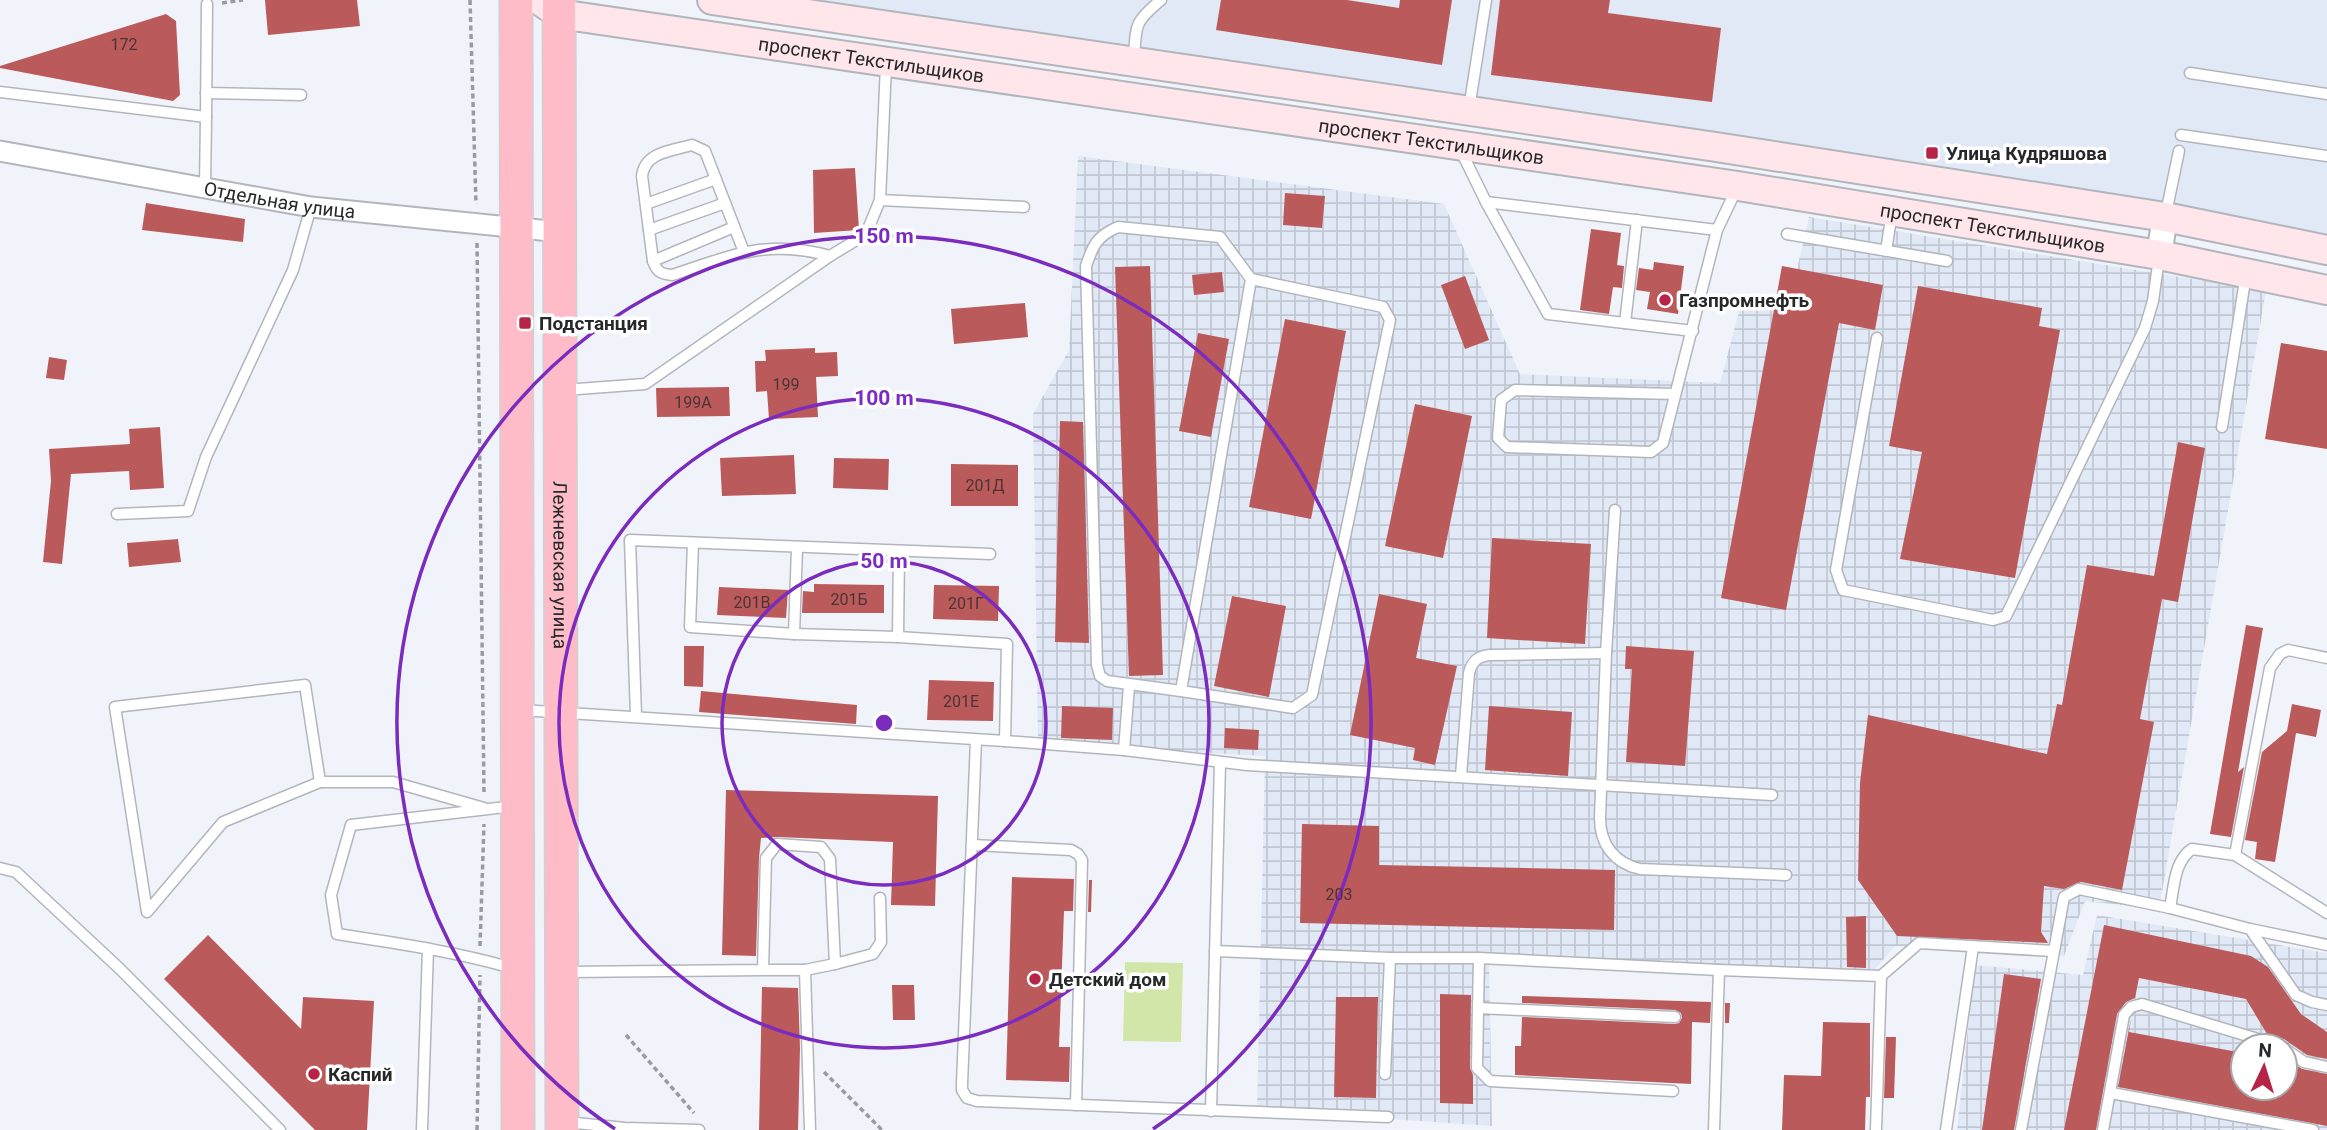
<svg xmlns="http://www.w3.org/2000/svg" width="2327" height="1130" font-family="Roboto,sans-serif">
<style>
.built{fill:#e1e9f6}
.industrial{fill:url(#industrial-grid);fill-rule:evenodd}
.green{fill:#d2e6a9}
.building{fill:#bb5a5b}
.lines{fill:none;stroke-linecap:round;stroke-linejoin:round}
.service-casing{stroke:#b2b6bc;stroke-width:13}
.minor-casing{stroke:#b2b6bc;stroke-width:23}
.tertiary-casing{stroke:#b2b6bc;stroke-width:28}
.secondary-casing{stroke:#b2b6bc;stroke-width:32}
.trunk-casing{stroke:#cfd0d0;stroke-width:35}
.path{stroke:#989ba0;stroke-width:3.5;stroke-dasharray:5 3.5;stroke-linecap:butt}
.service{stroke:#fff;stroke-width:10}
.minor{stroke:#fff;stroke-width:19}
.tertiary{stroke:#fff;stroke-width:24}
.secondary{stroke:#ffe6ea;stroke-width:28}
.trunk{stroke:#febcc8;stroke-width:32}
.ring{fill:none;stroke:#7b2cbf;stroke-width:3.5}
.poi-dot{fill:#b62447;stroke:#fff;stroke-width:2.5}
.labels{text-anchor:middle;dominant-baseline:central;stroke-width:7;stroke-linejoin:round;paint-order:stroke}
.number-label{font-size:16px;fill:#4b3436}
.street-label{font-size:19px;fill:#26282a;stroke:#fff}
.poi-label{font-size:19px;font-weight:bold;fill:#26282a;stroke:#fff;text-anchor:start}
.centre{fill:#7b2cbf;stroke:#fff;stroke-width:3.5}
.ring-label{font-size:21px;text-anchor:middle;font-weight:bold;fill:#7b2cbf;stroke:#fff;stroke-width:7;stroke-linejoin:round;paint-order:stroke}
</style>
<defs>
<pattern id="industrial-grid" width="8" height="8" patternUnits="userSpaceOnUse" patternTransform="scale(1.75)"><rect width="8" height="8" fill="#e1e9f6"/><path d="M0 4h8M4 0v8" fill="none" stroke="#c1c8d3"/></pattern>
</defs>
<rect width="100%" height="100%" fill="#f0f4fa"/>
<path class="built" d="M778 0H2327V249Z"/>
<g class="industrial">
<path d="M1078 156 1444 204 1520 374 1720 383 1742 300 1789 304 1809 217 2266 291 2159 909 2085 901 2064 956 1895 946 1869 976 1489 958 1492 1126 1257 1110 1265 756 1038 744 1033 414 1069 350Z"/>
<path d="M2097 915 2327 953V1130H1957L1975 965 2083 975ZM2243 1046H2285V1088H2243Z"/>
</g>
<path class="green" d="M1125 962 1183 963 1181 1042 1123 1041Z"/>
<g class="building">
<path d="M265 0H357L360 26 268 35Z"/>
<path d="M1221 0H1347L1399 8 1400 0H1452L1442 65 1216 30Z"/>
<path d="M1500 0H1610L1608 13 1721 28 1712 102 1491 75Z"/>
<path d="M166 14 176 21 180 95 173 101 0 68V66Z"/>
<path d="M855 168 859 230 814 233 813 170Z"/>
<path d="M1285 193 1325 196 1322 228 1283 225Z"/>
<path d="M146 203 245 219 243 242 142 230Z"/>
<path d="M1591 229 1621 233 1617 265 1624 266 1622 288 1613 287 1609 314 1580 310Z"/>
<path d="M1654 262 1684 266 1678 314 1647 309 1650 292 1636 290 1639 268 1653 270Z"/>
<path d="M1150 266 1163 675 1129 676 1115 267Z"/>
<path d="M1782 266 1883 285 1875 330 1839 323 1786 610 1721 598Z"/>
<path d="M1222 272 1224 292 1194 295 1192 275Z"/>
<path d="M1465 276 1489 340 1465 349 1441 285Z"/>
<path d="M1918 286 2042 308 2039 326 2060 330 2015 578 1900 559 1922 452 1889 446Z"/>
<path d="M1025 303 1028 337 954 344 951 309Z"/>
<path d="M1285 319 1346 331 1311 519 1249 507Z"/>
<path d="M1198 333 1229 339 1211 437 1179 431Z"/>
<path d="M2281 343 2327 351V449L2265 439Z"/>
<path d="M815 348V353L837 352 838 376 816 377 818 417 769 419 767 391 756 392 755 361H766L765 350Z"/>
<path d="M49 357 67 360 64 380 46 378Z"/>
<path d="M729 387 730 416 657 417 656 388Z"/>
<path d="M1415 404 1472 416 1443 558 1385 546Z"/>
<path d="M1060 421 1083 422 1089 643 1055 642Z"/>
<path d="M160 427 164 488 130 490 129 471 71 474 62 564 43 562 51 481 49 449 130 444 129 429Z"/>
<path d="M2178 442 2205 448 2178 602 2162 599 2140 719 2154 722 2122 890 2081 882 2064 889 2044 886 2041 932 2048 943 1897 936 1858 880 1860 783 1868 715 2047 754 2057 704 2062 705 2087 565 2154 576Z"/>
<path d="M794 455 796 494 722 496 720 458Z"/>
<path d="M834 458 889 459 888 490 833 488Z"/>
<path d="M951 464 1018 465V506H951Z"/>
<path d="M1492 538 1591 544 1585 644 1487 638Z"/>
<path d="M178 539 181 562 129 567 127 543Z"/>
<path d="M814 584 884 585V613H802L803 591 814 592Z"/>
<path d="M934 585 999 586 998 621 933 619Z"/>
<path d="M719 587 788 590 786 618 717 615Z"/>
<path d="M1379 594 1427 604 1416 658 1457 666 1435 765 1413 760 1415 748 1350 735Z"/>
<path d="M1232 596 1286 606 1269 697 1214 686Z"/>
<path d="M2246 625 2263 628 2238 772 2244 767 2231 837 2210 834Z"/>
<path d="M684 646H704L703 687 684 686Z"/>
<path d="M1626 646 1694 651 1685 766 1626 762 1632 669H1625Z"/>
<path d="M929 680 994 682 993 721 927 720Z"/>
<path d="M701 691 857 705 856 724 699 712Z"/>
<path d="M2292 704 2321 710 2316 737 2296 733 2275 862 2255 859 2257 842 2245 840 2262 752 2287 731Z"/>
<path d="M1062 706 1113 708 1112 740 1061 738Z"/>
<path d="M1489 706 1572 712 1568 776 1485 770Z"/>
<path d="M1225 728 1259 730 1258 750 1224 748Z"/>
<path d="M726 790 938 796 935 906 891 905 893 842 778 837 761 838 759 858 756 956 722 955Z"/>
<path d="M1302 824 1379 826V865L1615 870 1614 930 1300 923Z"/>
<path d="M1012 877 1074 879 1073 911H1064L1059 1047H1070L1069 1082 1006 1080Z"/>
<path d="M1089 880H1092L1091 912H1088Z"/>
<path d="M1866 916V968L1847 967 1846 917Z"/>
<path d="M2104 925 2251 956 2268 967 2301 1014 2327 1032V1059L2307 1055 2284 1039 2267 1034 2246 999 2139 978 2135 998 2126 1002 2117 1014 2096 1130H2064Z"/>
<path d="M208 935 301 1029 303 997 374 1001 367 1130H315L164 979Z"/>
<path d="M2004 974 2041 979 2014 1130H1982Z"/>
<path d="M892 985H914L915 1020H893Z"/>
<path d="M762 987 798 988 800 1048 798 1130H759Z"/>
<path d="M1440 994 1471 995 1470 1068 1473 1075V1104L1440 1103Z"/>
<path d="M1522 996 1711 1002 1710 1023 1692 1022 1691 1084 1515 1075V1046H1521L1522 1017 1675 1024 1679 1023 1682 1018 1681 1013 1675 1010 1522 1003Z"/>
<path d="M1336 997H1378L1376 1098 1334 1097Z"/>
<path d="M1725 1003H1730L1729 1023H1725Z"/>
<path d="M2131 1018 2129 1032 2243 1053V1088H2285V1058L2302 1069 2327 1074V1126L2118 1087Z"/>
<path d="M1823 1022 1870 1023V1097H1866L1865 1130H1782L1784 1075 1821 1076Z"/>
<path d="M1886 1037H1896L1894 1098H1884Z"/>
</g>
<g class="lines">
<g class="service-casing">
<g id="service">
<path d="M1134 61C1136 26 1133 23 1161 0"/>
<path d="M2190 73 2327 94"/>
<path d="M0 92 206 117 205 187"/>
<path d="M206 93 301 95"/>
<path d="M1469 109 1486 0"/>
<path d="M206 117 207 4"/>
<path d="M2181 135 2327 156"/>
<path d="M1460 149 1486 202 1717 230 1737 188"/>
<path d="M880 200 1024 207"/>
<path d="M1486 202 1548 314 1693 331"/>
<path d="M646 204 716 179"/>
<path d="M2166 213 2179 151"/>
<path d="M1118 227 1220 237 1251 279 1181 691 1107 681 1100 676 1097 665 1086 266C1093 245 1097 236 1118 227Z"/>
<path d="M649 230 725 203"/>
<path d="M1787 234 1947 261"/>
<path d="M1886 251 1892 212"/>
<path d="M744 252 705 151 692 145C671 151 645 152 642 176L653 261C657 272 661 274 672 275 731 256 767 238 830 256"/>
<path d="M653 261 734 227"/>
<path d="M1625 323 1637 220"/>
<path d="M1877 338 1836 570 1843 590 1993 620 2006 616 2145 328 2153 301 2159 258"/>
<path d="M564 390 645 384 830 256 866 234 880 200 886 65"/>
<path d="M1675 394 1515 390 1501 400 1498 438 1507 447 1651 452 1663 443 1717 230"/>
<path d="M2222 427 2246 274"/>
<path d="M1615 510 1606 653 1600 818C1600 844 1614 863 1640 869L1786 875"/>
<path d="M117 514 188 511 206 457 293 270 311 207"/>
<path d="M693 543 690 627 794 634 797 548"/>
<path d="M794 634 898 637 899 551"/>
<path d="M898 637 1007 644 1005 741"/>
<path d="M2327 658 2288 650 2280 654 2270 668 2235 855 2327 913"/>
<path d="M1181 691 1293 708 1312 695 1390 320 1383 307 1251 279"/>
<path d="M521 710 1005 741 1124 750 1247 765 1772 795"/>
<path d="M636 716 630 540 990 554"/>
<path d="M976 740 962 1084V1090L967 1098 977 1101 1388 1117"/>
<path d="M1124 750 1129 686"/>
<path d="M1461 776 1469 673C1472 661 1478 656 1490 655L1606 653"/>
<path d="M320 782 223 822 147 912 115 707 305 685 320 782H393L484 808"/>
<path d="M973 845 1071 850 1078 854 1082 860 1076 1105"/>
<path d="M0 868 16 872 120 969 280 1130"/>
<path d="M2170 908C2174 888 2174 861 2192 849L2235 855"/>
<path d="M2250 929 2327 945"/>
<path d="M1215 951 1390 958H1479L1719 970"/>
<path d="M1479 958 1478 1008 1675 1017"/>
<path d="M835 964 873 954 881 942 880 898"/>
<path d="M512 968C454 951 395 943 337 934L331 895 351 825 514 806"/>
<path d="M805 970 810 1130"/>
<path d="M566 972 763 970 766 858 777 844 821 847 830 859 835 964 805 970H763"/>
<path d="M1881 976 1919 943 2053 951"/>
<path d="M1478 1008 1477 1068 1490 1081 1673 1091"/>
<path d="M2285 1049 2304 1062 2327 1067"/>
<path d="M1385 1074 1390 958"/>
<path d="M2111 1093 2313 1130"/>
<path d="M1211 1111 1220 763"/>
<path d="M566 1122 625 1128 699 1130"/>
<path d="M422 1130 428 949"/>
<path d="M1714 1130 1719 970 1881 976 1876 1130"/>
<path d="M1946 1130 1973 947"/>
<path d="M2021 1130 2064 897 2079 889 2170 908 2250 929 2296 995 2312 1002 2327 1005"/>
<path d="M2103 1130 2124 1015 2131 1007 2142 1004 2281 1046"/>
</g>
</g>
<g class="minor-casing">
<g id="minor">
<path id="s1" d="M0 151 311 207 560 232"/>
</g>
</g>
<g class="tertiary-casing">
<path id="tertiary" d="M2159 255 2165 217"/>
</g>
<g class="secondary-casing">
<g id="secondary">
<path id="s2" d="M539 0 559 14 1738 186 2159 255 2327 290"/>
<path d="M712 0 1716 147 2165 217 2327 250"/>
</g>
</g>
<g class="trunk-casing">
<g id="trunk">
<path d="M516 0 518 1130"/>
<path id="s3" d="M559 0 562 1130"/>
</g>
</g>
<g class="path">
<path d="M470 0 476 204"/>
<path d="M222 3 243 0"/>
<path d="M477 243 484 792"/>
<path d="M480 946 484 824"/>
<path d="M626 1035 694 1113"/>
<path d="M824 1072 882 1130"/>
<path d="M477 1130 480 975"/>
</g>
<use href="#service" class="service"/>
<use href="#minor" class="minor"/>
<use href="#tertiary" class="tertiary"/>
<use href="#secondary" class="secondary"/>
<use href="#trunk" class="trunk"/>
</g>
<g class="ring">
<circle cx="884" cy="723" r="162"/>
<circle cx="884" cy="723" r="325"/>
<path d="M615 1129A487 487 0 1 1 1153 1129"/>
</g>
<g class="poi-dot">
<rect x="1925" y="146" width="14" height="14" rx="3.5"/>
<circle cx="1665" cy="300" r="7"/>
<rect x="518" y="316" width="14" height="14" rx="3.5"/>
<circle cx="1035" cy="979" r="7"/>
<circle cx="314" cy="1074" r="7"/>
</g>
<g class="labels">
<g class="number-label">
<text x="124" y="44">172</text>
<text x="786" y="384">199</text>
<text x="693" y="402">199А</text>
<text x="985" y="485">201Д</text>
<text x="849" y="599">201Б</text>
<text x="752" y="602">201В</text>
<text x="966" y="603">201Г</text>
<text x="961" y="701">201Е</text>
<text x="1339" y="894">203</text>
</g>
<g class="street-label">
<text stroke="none"><textPath href="#s2" startOffset="340">проспект Текстильщиков</textPath></text>
<text stroke="none"><textPath href="#s2" startOffset="906">проспект Текстильщиков</textPath></text>
<text stroke="none"><textPath href="#s1" startOffset="284">Отдельная улица</textPath></text>
<text stroke="none"><textPath href="#s2" startOffset="1474">проспект Текстильщиков</textPath></text>
<text stroke="none"><textPath href="#s3" startOffset="565">Лежневская улица</textPath></text>
</g>
<g class="poi-label">
<text x="1946" y="153">Улица Кудряшова</text>
<text x="1679" y="300">Газпромнефть</text>
<text x="539" y="323">Подстанция</text>
<text x="1049" y="979">Детский дом</text>
<text x="328" y="1074">Каспий</text>
</g>
</g>
<circle cx="884" cy="723" r="10" class="centre"/>
<g class="ring-label">
<text x="884" y="243">150 m</text>
<text x="884" y="405">100 m</text>
<text x="884" y="568">50 m</text>
</g>
<g transform="translate(2264 1067) rotate(4)"><circle r="33" fill="#ffffff" stroke="#a8a9aa" stroke-width="2"/>
<path d="M0-5L12 26L0 18L-12 26Z" fill="#b62447"/>
<text y="-10" font-size="19" font-weight="bold" text-anchor="middle" fill="#26282a">N</text>
</g>
</svg>
